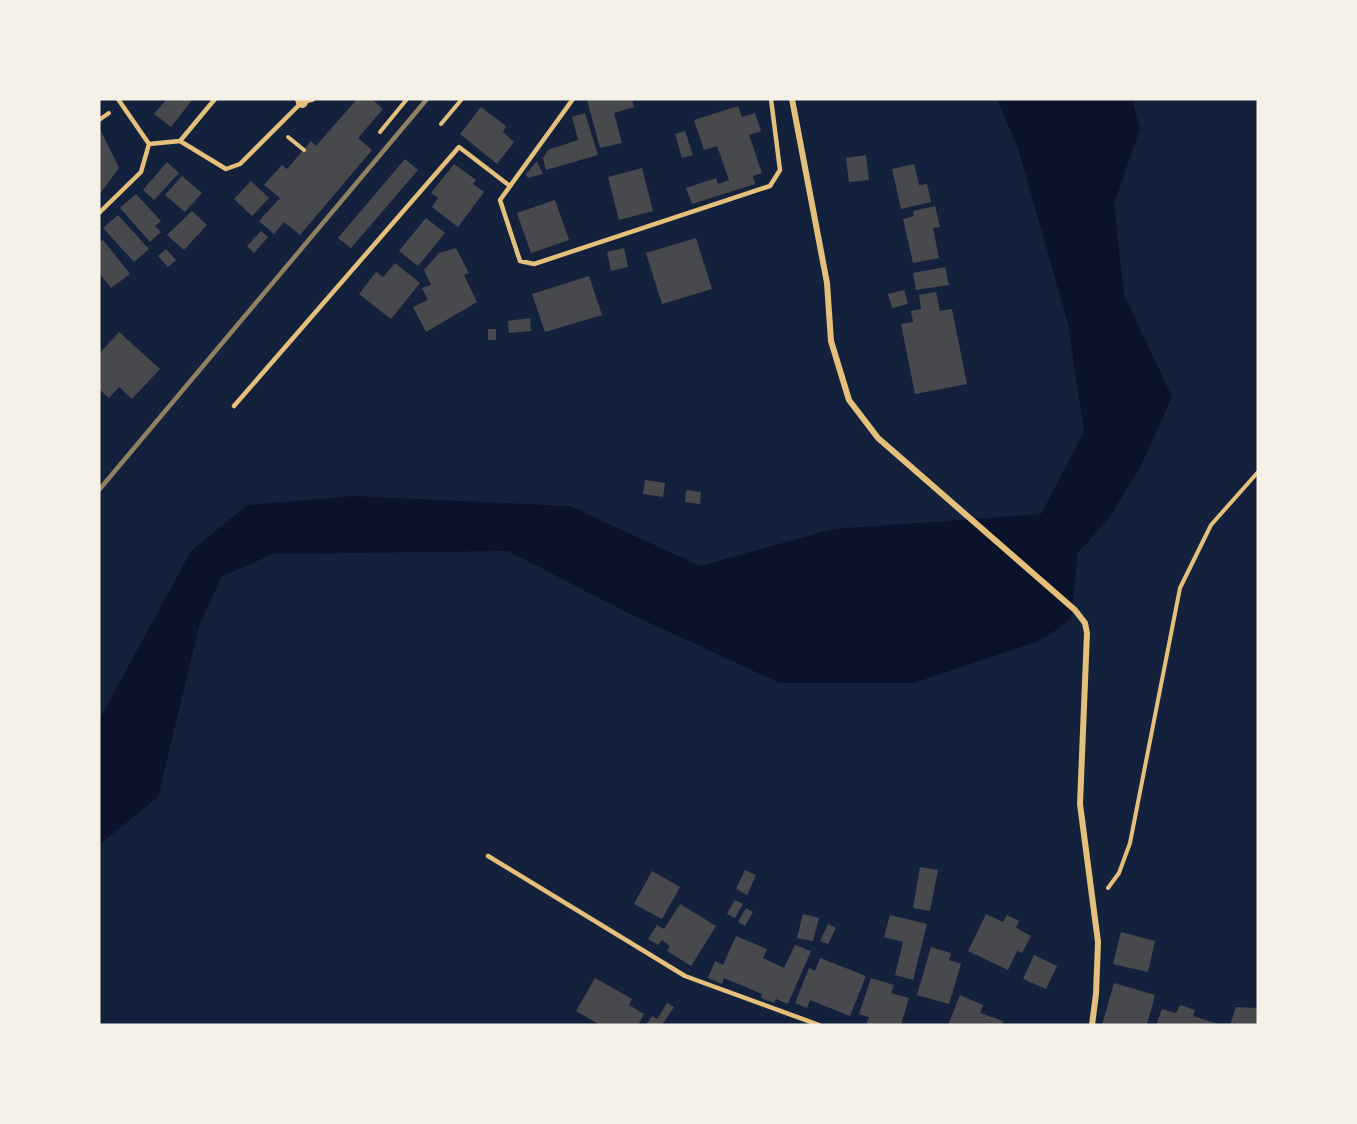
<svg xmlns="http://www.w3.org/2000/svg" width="1357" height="1124" font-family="Quicksand,sans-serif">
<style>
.water{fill:#0b132b}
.building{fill:#48494c}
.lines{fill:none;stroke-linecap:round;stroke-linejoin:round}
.path{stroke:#e5c07b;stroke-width:4}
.service{stroke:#e5c07b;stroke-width:4.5}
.minor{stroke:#e5c07b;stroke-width:6}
.secondary{stroke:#e5c07b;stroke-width:12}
.rail{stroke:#918062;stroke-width:4.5}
</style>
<rect width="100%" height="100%" fill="#14213d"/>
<path class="water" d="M997 99H1132L1140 129 1114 204 1124 294 1172 397 1140 468 1109 518 1078 553 1071 619 1042 640 914 683H780L630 614 508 551 273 554 221 577 199 627 158 797 99 845V720L191 551 247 505 354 496 570 506 700 566 833 529 1041 514 1084 432 1068 324 1018 148Z"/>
<g class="building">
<path d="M167 99H193L171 127 154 114Z"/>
<path d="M357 99H372L383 109 358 138 372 150 300 235 284 222 274 234 259 221 280 198 264 185 282 165 287 169 311 141 316 146Z"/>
<path d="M592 99H632L634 107 614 113 622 143 600 148 587 100Z"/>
<path d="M738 106 742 117 755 113 761 131 749 135 762 173 753 176 755 184 692 204 686 188 716 178 718 184 729 180 717 146 704 150 694 120Z"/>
<path d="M481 107 506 126 503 132 514 142 497 164 460 134Z"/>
<path d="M585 113 598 155 546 170 543 158 548 150 578 140 572 117Z"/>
<path d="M99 127 119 168 99 195Z"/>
<path d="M685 131 693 155 682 158 675 134Z"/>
<path d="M866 155 869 180 849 182 846 158Z"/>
<path d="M405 159 418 170 351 248 338 238Z"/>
<path d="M537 161 543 174 528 178 526 174Z"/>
<path d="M167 162 179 173 154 200 143 190Z"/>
<path d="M454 164 476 180 473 184 484 192 458 227 432 207 438 198 431 193Z"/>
<path d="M914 164 919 185 927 184 931 202 901 209 892 169Z"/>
<path d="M642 168 653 211 619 220 608 177Z"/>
<path d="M182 176 202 193 185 212 165 195Z"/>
<path d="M251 181 269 198 252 216 234 199Z"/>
<path d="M136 194 161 221 155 226 161 232 150 242 120 208Z"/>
<path d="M555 200 569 240 531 253 517 213Z"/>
<path d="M935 206 940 227 933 228 939 258 913 263 903 219 914 216 913 211Z"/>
<path d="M192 211 207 225 184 250 167 235Z"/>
<path d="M118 215 149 249 134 262 103 228Z"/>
<path d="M426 218 445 233 418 266 399 251Z"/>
<path d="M261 231 268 237 254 253 247 246Z"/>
<path d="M696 238 712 289 662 304 646 253Z"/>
<path d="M103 240 130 274 111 288 99 273V243Z"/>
<path d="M456 248 469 273 464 275 477 302 426 332 413 307 428 300 422 288 431 285 424 270 439 253Z"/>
<path d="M624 248 628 267 611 271 607 252Z"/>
<path d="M166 249 176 260 168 267 158 256Z"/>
<path d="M395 263 420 283 391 319 359 294 376 272 383 277Z"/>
<path d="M945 267 949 285 916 290 913 273Z"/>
<path d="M589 276 602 315 545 332 532 294Z"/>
<path d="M904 290 908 304 892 308 888 294Z"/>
<path d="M936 292 940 311 952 309 967 384 915 394 901 324 913 322 911 311 921 309 919 295Z"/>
<path d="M530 318 531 331 509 333 508 321Z"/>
<rect x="488" y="329" width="8" height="11"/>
<path d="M119 332 160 369 132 399 119 387 109 398 99 389V354Z"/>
<path d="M645 480 665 483 663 497 643 494Z"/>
<path d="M686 490 701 492 700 504 685 502Z"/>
<path d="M920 867 938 870 930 911 913 908Z"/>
<path d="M745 870 756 875 747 895 736 889Z"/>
<path d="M652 871 680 887 662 919 634 904Z"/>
<path d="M735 900 743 904 735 918 727 914Z"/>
<path d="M680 904 716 926 691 966 667 951 670 946 662 940 658 945 648 939 657 925 664 929Z"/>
<path d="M746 908 753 912 745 926 738 922Z"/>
<path d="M803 914 819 918 813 941 797 938Z"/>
<path d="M986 914 1003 922 1007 915 1019 921 1016 928 1031 936 1022 953 1017 951 1008 970 968 951Z"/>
<path d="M890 915 927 924 913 980 895 975 903 942 884 937Z"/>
<path d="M828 924 836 928 828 944 820 941Z"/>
<path d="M1121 932 1155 941 1148 972 1113 964Z"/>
<path d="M736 936 767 949 763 958 784 968 795 945 811 951 788 1004 776 999 774 1003 761 998 762 994 724 978 722 984 708 978 715 961 723 965Z"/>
<path d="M931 947 951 953 949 960 961 964 949 1004 917 995Z"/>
<path d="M1034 955 1057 966 1046 989 1023 979Z"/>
<path d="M820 958 866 976 850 1016 810 1000 807 1008 795 1003 809 968 815 971Z"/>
<path d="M595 978 632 999 629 1005 644 1014 638 1025H600L576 1011Z"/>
<path d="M871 978 894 985 891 993 909 998 901 1025H866L869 1017 859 1014Z"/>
<path d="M1114 983 1155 995 1147 1025H1102Z"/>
<path d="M960 995 983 1005 980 1013 1003 1021 1002 1025H948Z"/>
<path d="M667 1003 674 1007 662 1025H646L652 1016 657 1019Z"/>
<path d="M1180 1005 1195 1010 1193 1016 1221 1025H1156L1162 1009 1176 1013Z"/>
<path d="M1236 1007 1258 1008V1025H1230Z"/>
</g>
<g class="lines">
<g class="path">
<path d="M99 120 109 113"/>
<path d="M441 124 462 99"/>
<path d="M380 132 407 99"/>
<path d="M288 137 304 150"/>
<path d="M1108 888 1119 873 1130 843 1180 588 1211 525 1258 472"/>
</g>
<g class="service">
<path d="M573 99 500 200 520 261 534 264 770 186 780 170 771 99"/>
<path d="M180 141 226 169 240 164 300 104"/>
<path d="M149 144 180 141 215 99"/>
<path d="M99 213 141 172 149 144 118 99"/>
<path d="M234 406 459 147 510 186"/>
<path d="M488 856 685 976 819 1025"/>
</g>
<g class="minor">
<path d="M792 99 827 283 831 341 849 400 878 438 1075 610 1085 623 1087 633 1080 804 1098 942 1096 994 1092 1025"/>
<path d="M302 102 312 99"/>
</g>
<path class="secondary" d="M301 99 302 102"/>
<path class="rail" d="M99 490 427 99"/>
</g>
<rect width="1357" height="1124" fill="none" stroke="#f6f1e7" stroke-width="201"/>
</svg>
